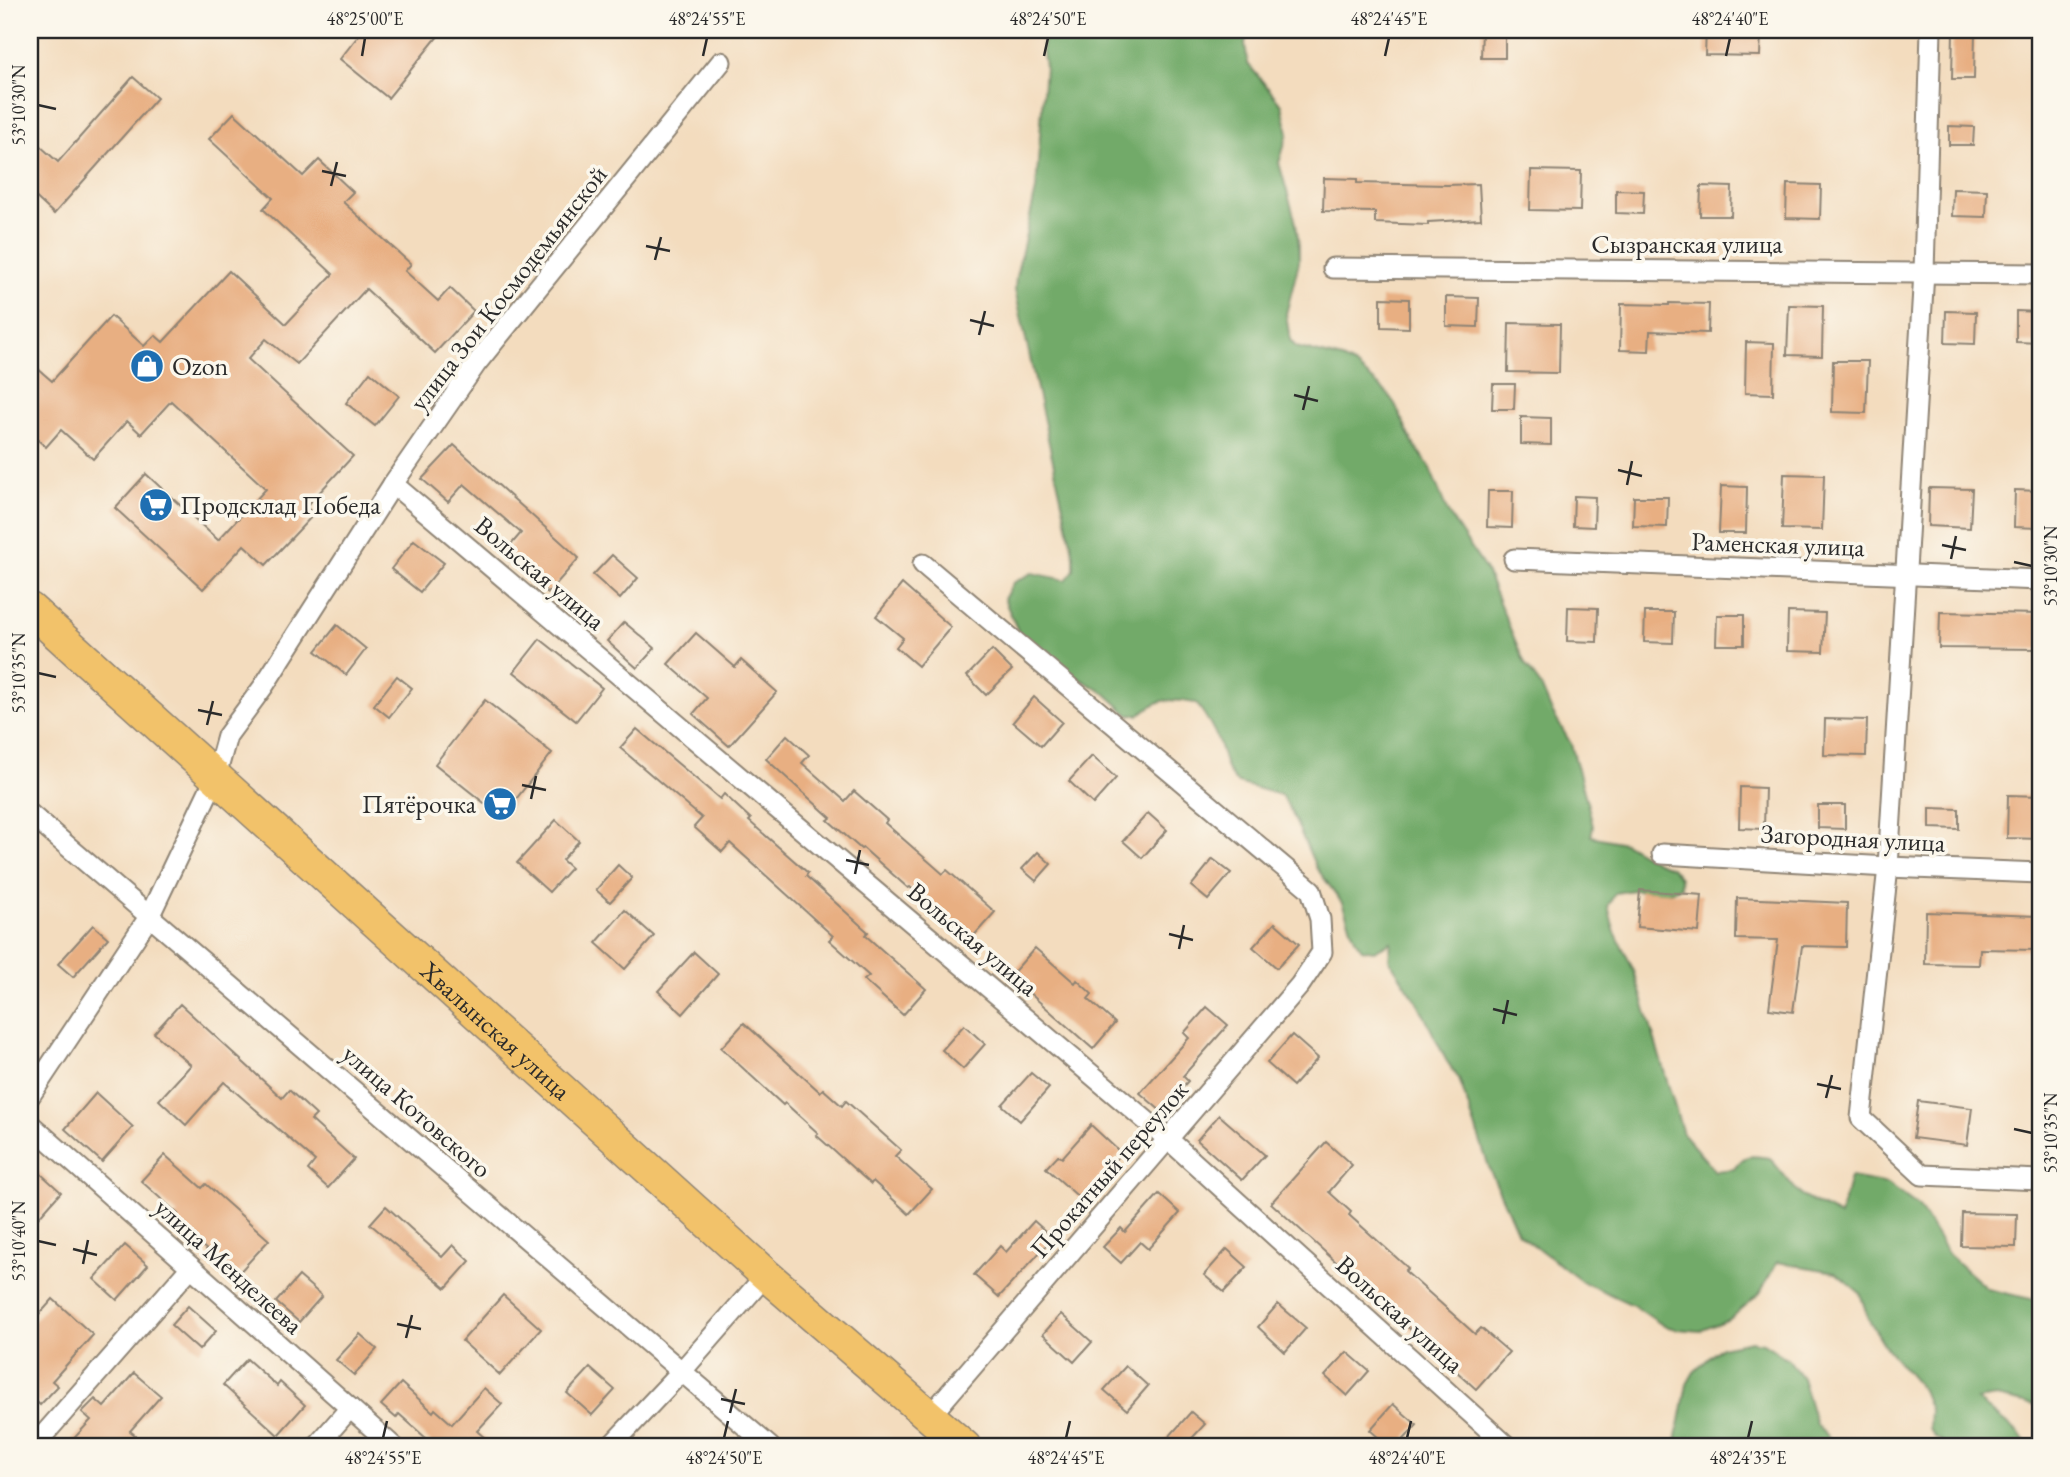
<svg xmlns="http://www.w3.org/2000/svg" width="2070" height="1477" font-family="'EB Garamond',serif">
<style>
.forest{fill:#72aa69;stroke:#4e6a4a;stroke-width:2}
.building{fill:#e8af82}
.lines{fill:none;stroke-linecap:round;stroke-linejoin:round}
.street-casing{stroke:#8f8474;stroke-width:23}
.primary-casing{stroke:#8f8474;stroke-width:35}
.street{stroke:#fff;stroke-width:19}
.primary{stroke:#f2c26a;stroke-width:32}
.ticks{fill:none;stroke:#2b2b2b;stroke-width:2.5}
.labels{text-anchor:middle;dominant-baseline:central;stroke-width:7;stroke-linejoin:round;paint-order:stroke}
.street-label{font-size:26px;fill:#2b2b2b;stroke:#fbf7ec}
.poi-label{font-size:26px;fill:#2b2b2b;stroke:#fbf7ec;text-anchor:start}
.neatline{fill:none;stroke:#2b2b2b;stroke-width:2.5}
.ticks-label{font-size:18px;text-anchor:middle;fill:#2b2b2b}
</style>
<rect width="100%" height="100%" fill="#fbf7ec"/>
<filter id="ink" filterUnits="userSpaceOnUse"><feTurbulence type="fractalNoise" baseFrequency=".0143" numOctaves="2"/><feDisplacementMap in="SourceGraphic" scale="14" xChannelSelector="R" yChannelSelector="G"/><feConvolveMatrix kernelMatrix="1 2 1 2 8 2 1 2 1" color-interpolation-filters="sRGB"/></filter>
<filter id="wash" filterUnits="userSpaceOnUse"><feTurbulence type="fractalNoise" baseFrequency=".00686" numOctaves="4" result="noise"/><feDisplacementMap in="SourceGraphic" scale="28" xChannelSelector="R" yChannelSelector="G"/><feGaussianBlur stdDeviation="1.57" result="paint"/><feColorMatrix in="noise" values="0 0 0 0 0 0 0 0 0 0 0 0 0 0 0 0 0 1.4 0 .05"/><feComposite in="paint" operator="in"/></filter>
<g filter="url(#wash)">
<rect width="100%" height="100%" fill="#f3dcbe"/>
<g class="forest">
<path d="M1045 30H1247L1245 44 1248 64 1282 105 1288 133 1279 163 1296 223 1299 246V262L1286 314 1290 340 1296 347 1342 359 1356 366 1387 393 1395 404 1413 443 1429 466 1448 513 1485 569 1525 664 1541 686 1551 710 1571 744 1591 817 1593 827 1591 836 1624 843 1657 862 1671 867 1680 878 1681 887 1668 893 1634 890 1615 893 1608 906 1614 930 1634 971 1683 1134 1715 1171 1734 1169C1746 1152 1751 1156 1770 1158L1801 1196 1840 1216 1850 1177 1888 1184 1919 1207 1948 1254 1987 1289 2040 1301V1410L2038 1406 1996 1397 1977 1400 2019 1434 2028 1447H1950L1935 1437 1929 1428 1930 1410 1922 1390 1887 1349 1868 1318 1860 1293 1835 1272 1777 1262 1760 1293 1730 1319 1700 1331 1677 1329 1664 1326 1633 1305 1581 1281 1518 1233 1491 1173 1459 1079 1446 1060 1419 1005 1389 959 1391 942 1374 951 1362 949 1356 941 1342 903 1316 867 1291 811 1281 795 1238 783C1225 773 1224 758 1219 743 1214 728 1206 716 1196 703 1169 699 1161 696 1139 715H1129L1106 694 1080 679 1059 671 1021 638 1004 599 1013 583 1032 573 1066 580 1074 570V556L1015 290 1016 277 1036 190 1045 66 1042 47Z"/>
<path d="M1751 1341 1763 1343 1789 1360 1802 1378 1816 1425 1838 1447H1675L1687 1384 1694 1372 1721 1347Z"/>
</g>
<g id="blocks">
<g class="building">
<path d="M363 30H443L388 98 340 59Z"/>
<path d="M1482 30H1505V58H1481Z"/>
<path d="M1706 30H1761L1760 56 1705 55Z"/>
<path d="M1953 30H1975L1974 79H1952Z"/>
<path d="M133 77 157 98 54 214 30 192V137L58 162Z"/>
<path d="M234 113 303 176 319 160 353 192 343 202 411 264 405 271 438 301 450 288 474 311 435 353 366 289 297 364 266 339 248 359 353 456 306 507 314 514 266 565 244 545 203 589 115 508 146 474 218 540 266 489 171 401 141 434 127 421 93 459 61 430 46 447 30 433V362L52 381 111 316 144 346 155 335 163 342 229 271 286 324 333 274 263 209 273 198 209 139Z"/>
<path d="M1949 126 1974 127 1973 145H1949Z"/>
<path d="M1531 170 1581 171 1580 211 1530 210Z"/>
<path d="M1324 178 1357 179V183L1447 185 1479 184 1481 219 1428 222V225L1375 223V212L1323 211Z"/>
<path d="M1787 184 1821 185 1820 219 1786 218Z"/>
<path d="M1701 186 1732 187 1731 216H1700Z"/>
<path d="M1953 189 1987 190 1986 217 1952 216Z"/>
<path d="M1616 190 1644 191 1643 214 1616 213Z"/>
<path d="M1446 297 1479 298 1478 327 1446 326Z"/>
<path d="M1381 298 1409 299V328L1381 327Z"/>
<path d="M1669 303 1709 304 1708 333 1650 331 1649 351 1620 350 1621 304 1669 305Z"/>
<path d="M1789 305 1823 306 1822 356 1787 355Z"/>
<path d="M1946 311 1976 312 1975 344 1945 343Z"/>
<path d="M2016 311 2040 312V343L2016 342Z"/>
<path d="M1509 323 1560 324 1559 373 1508 372Z"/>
<path d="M1746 342 1774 343 1773 394 1745 393Z"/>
<path d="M1833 361H1868L1866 413 1832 412Z"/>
<path d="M370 372 399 396 375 426 346 403Z"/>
<path d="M1493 384H1515L1514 409H1492Z"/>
<path d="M1521 417 1551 418V445L1521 444Z"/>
<path d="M454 445 579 558 548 593 503 554 521 533 464 484 448 502 422 479Z"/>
<path d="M1784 474 1824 475 1822 530 1782 529Z"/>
<path d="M1721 486 1747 487 1746 533H1719Z"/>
<path d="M1929 488 1972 489 1970 528 1928 526Z"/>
<path d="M2015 490 2038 491V528L2014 527Z"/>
<path d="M1488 491H1513L1512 528 1487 527Z"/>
<path d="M1574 496 1595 497 1594 527 1573 526Z"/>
<path d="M1634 497H1668L1667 527 1633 526Z"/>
<path d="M414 540 444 563 420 592 391 569Z"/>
<path d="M612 555 638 578 620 599 593 575Z"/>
<path d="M902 584 951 627 918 666 896 647 903 638 876 616Z"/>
<path d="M1568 607 1598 608 1597 642 1567 641Z"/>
<path d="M1645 612H1674L1673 643 1644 642Z"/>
<path d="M1788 612 1825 613 1823 652 1787 651Z"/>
<path d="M1940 612 2040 614V649L1939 648Z"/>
<path d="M1717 615H1744V645H1716Z"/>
<path d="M624 622 655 648 637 668 607 641Z"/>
<path d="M337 625 366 649 346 675 316 651Z"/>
<path d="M696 633 735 667 741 660 777 692 729 746 693 714 707 698 668 664Z"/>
<path d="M540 639 602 688 576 721 514 672Z"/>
<path d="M992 650 1012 670 986 695 967 676Z"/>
<path d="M397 676 412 688 389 717 374 705Z"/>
<path d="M1034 697 1062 722 1041 746 1013 722Z"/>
<path d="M485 700 552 753 502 817 435 764Z"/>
<path d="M1825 719 1867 720 1866 756 1824 755Z"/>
<path d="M637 729 720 799 724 794 751 819 749 821 808 873 806 876 868 932 865 935 926 989 903 1015 864 980 869 976 829 940 833 936 730 843 722 852 694 827 702 818 620 748Z"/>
<path d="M787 735 809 755 802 763 845 801 854 791 887 820 885 823 943 874 947 870 995 912 970 940 910 887 908 888 863 848 861 849 828 820 831 818 766 759Z"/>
<path d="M1092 756 1116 778 1093 804 1069 781Z"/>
<path d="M1740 787 1765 788 1764 829 1739 828Z"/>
<path d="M2008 795 2040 796V839L2007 838Z"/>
<path d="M1818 805H1845V829L1818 828Z"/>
<path d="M1930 808 1959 809V829L1930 828Z"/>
<path d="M1148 813 1167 830 1142 858 1123 841Z"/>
<path d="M556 820 579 841 562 860 571 868 549 892 517 863Z"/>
<path d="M1038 852 1051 864 1036 881 1022 869Z"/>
<path d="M1213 859 1231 873 1208 900 1191 886Z"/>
<path d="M618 865 632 878 610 902 596 890Z"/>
<path d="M1640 890 1702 895 1699 932 1637 927Z"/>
<path d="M1737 898 1847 903 1846 947 1802 946 1793 1012 1769 1009 1778 940 1736 939Z"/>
<path d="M625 910 654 936 625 969 596 943Z"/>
<path d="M1926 912 2038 916 2037 950 1980 949 1979 965 1925 964Z"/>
<path d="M1275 923 1299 944 1277 968 1253 947Z"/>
<path d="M93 925 108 938 73 977 58 964Z"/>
<path d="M1035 948 1075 983 1077 980 1092 994 1088 999 1115 1023 1093 1049 1010 976Z"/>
<path d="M694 952 718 974 683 1014 658 991Z"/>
<path d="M180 1004 282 1098 289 1090 316 1115 311 1120 354 1159 328 1188 308 1170 315 1161 224 1082 186 1125 159 1100 191 1065 154 1033Z"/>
<path d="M1207 1007 1228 1025 1183 1076 1188 1081 1161 1111 1140 1093 1189 1038 1184 1033Z"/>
<path d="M744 1023 820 1092 823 1089 842 1106 846 1101 901 1150 895 1156 932 1189 909 1214 873 1181 871 1184 816 1135 818 1133 785 1103 783 1105 721 1048Z"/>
<path d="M964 1025 985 1044 963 1069 942 1050Z"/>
<path d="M1292 1035 1318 1058 1293 1086 1267 1063Z"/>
<path d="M1031 1073 1049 1088 1020 1121 1002 1105Z"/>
<path d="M96 1093 133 1127 102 1162 65 1129Z"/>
<path d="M1918 1101 1972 1108 1967 1145 1913 1138Z"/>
<path d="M1219 1115 1265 1155 1242 1180 1197 1140Z"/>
<path d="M1091 1125 1121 1153 1092 1185 1095 1187 1083 1201 1046 1168 1058 1155 1062 1158Z"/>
<path d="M1326 1142 1352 1165 1329 1192 1351 1212 1349 1215 1408 1268 1405 1271 1475 1334 1481 1328 1509 1352 1476 1389 1271 1203Z"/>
<path d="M165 1155 202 1188 206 1184 269 1240 236 1276 173 1220 178 1214 141 1181Z"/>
<path d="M30 1164 61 1192 30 1227Z"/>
<path d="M1159 1194 1180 1213 1148 1249 1140 1242 1121 1263 1103 1247 1121 1228 1125 1232Z"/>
<path d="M386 1206 442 1257 453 1245 470 1261 446 1288 370 1224Z"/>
<path d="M1962 1213 2017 1214 2016 1247 1961 1246Z"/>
<path d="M1034 1221 1053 1238 999 1297 974 1275 1000 1246 1006 1252Z"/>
<path d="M125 1245 148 1265 117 1300 94 1279Z"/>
<path d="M1227 1249 1247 1267 1224 1292 1204 1275Z"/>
<path d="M299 1276 322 1296 299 1322 276 1302Z"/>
<path d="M503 1295 541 1329 500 1375 462 1341Z"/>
<path d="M53 1299 93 1335 52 1381 58 1386 40 1405 30 1396V1325Z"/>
<path d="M1278 1304 1306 1328 1285 1352 1258 1327Z"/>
<path d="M188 1306 216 1331 199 1350 171 1325Z"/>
<path d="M1061 1314 1092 1342 1074 1362 1043 1334Z"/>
<path d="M360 1334 377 1349 354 1375 336 1360Z"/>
<path d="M1347 1352 1369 1371 1347 1396 1325 1376Z"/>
<path d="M247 1359 277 1386 280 1382 305 1405 278 1435 223 1385Z"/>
<path d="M1126 1366 1148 1386 1127 1410 1104 1390Z"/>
<path d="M590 1368 615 1390 592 1415 567 1393Z"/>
<path d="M134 1373 161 1396 130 1431 136 1436 127 1447H66L91 1420 82 1412 95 1399 104 1407Z"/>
<path d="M401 1383 433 1412 435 1409 452 1424 484 1388 502 1404 477 1431 495 1447H436L399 1414 396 1418 381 1405Z"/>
<path d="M1393 1404 1417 1425 1397 1447H1389L1370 1430Z"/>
<path d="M1191 1412 1205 1424 1184 1447H1160Z"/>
</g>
</g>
</g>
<g filter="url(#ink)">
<use href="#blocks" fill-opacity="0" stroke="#8f8474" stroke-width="2"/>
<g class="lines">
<g class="street-casing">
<g id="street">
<path d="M1931 30 1924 272 1888 867 1861 1118 1922 1175 2040 1180"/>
<path d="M1333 268 2040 274"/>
<path d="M393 484 1169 1140 1508 1447"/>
<path d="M1514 559 2040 580"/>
<path d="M923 564 1311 890 1320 919 1322 952 1300 985 930 1416"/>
<path d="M30 814 770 1447"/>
<path d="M1662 854 1888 867 2040 873"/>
<path d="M30 1096 149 917 216 776 227 736 263 687 393 484 476 364 721 62"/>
<path d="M30 1124 394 1447"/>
<path d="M33 1447 191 1267"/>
<path d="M316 1447 350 1408"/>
<path d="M610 1447 681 1372 766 1275"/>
</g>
</g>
<g class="primary-casing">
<g id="primary">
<path id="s1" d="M30 609 766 1275 965 1447"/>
</g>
</g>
<use href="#street" class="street"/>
<use href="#primary" class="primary"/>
</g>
</g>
<path class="ticks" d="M362 56 365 38M703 56 707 38M1044 56 1048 38M1385 56 1389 38M1726 56 1730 38M38 105 56 109M322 171 346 176M331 186 337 162M646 246 670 251M655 260 661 237M970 320 994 326M979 335 985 311M1294 395 1318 401M1303 410 1309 386M1618 470 1642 476M1627 485 1632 461M1942 545 1966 550M1951 559 1956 536M2014 562 2032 566M38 673 56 677M198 710 222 715M207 725 213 701M522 785 546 790M531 799 536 776M846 860 869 865M855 874 860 850M1169 934 1193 940M1179 949 1184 925M1493 1009 1517 1015M1503 1024 1508 1000M1817 1084 1841 1089M1826 1098 1832 1075M2014 1129 2032 1133M38 1241 56 1245M73 1249 97 1255M83 1264 88 1240M397 1324 421 1329M406 1338 412 1315M721 1399 745 1404M730 1413 736 1389M383 1438 387 1421M724 1438 728 1421M1066 1438 1070 1421M1407 1438 1411 1421M1748 1438 1752 1421"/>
<defs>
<g id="shop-disc" transform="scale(1.75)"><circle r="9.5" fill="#1f6fb2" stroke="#fbf7ec"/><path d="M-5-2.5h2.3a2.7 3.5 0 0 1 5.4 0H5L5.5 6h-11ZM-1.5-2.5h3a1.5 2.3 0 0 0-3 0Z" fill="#fff"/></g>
<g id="supermarket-disc" transform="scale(1.75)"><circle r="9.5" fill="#1f6fb2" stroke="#fbf7ec"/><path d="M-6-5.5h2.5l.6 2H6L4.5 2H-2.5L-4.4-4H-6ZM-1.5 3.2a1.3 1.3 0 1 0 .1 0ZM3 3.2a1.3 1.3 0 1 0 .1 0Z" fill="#fff"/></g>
</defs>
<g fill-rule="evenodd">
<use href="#shop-disc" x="147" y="366"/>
<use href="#supermarket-disc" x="156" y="505"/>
<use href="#supermarket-disc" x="500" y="804"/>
</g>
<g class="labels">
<g class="street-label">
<text x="1687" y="244">Сызранская улица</text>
<text transform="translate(508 288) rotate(-52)">улица Зои Космодемьянской</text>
<text transform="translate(1778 544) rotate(2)">Раменская улица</text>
<text transform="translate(540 573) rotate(40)">Вольская улица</text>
<text transform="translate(1853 838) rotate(3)">Загородная улица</text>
<text transform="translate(973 939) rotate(40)">Вольская улица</text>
<text stroke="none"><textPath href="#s1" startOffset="628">Хвалынская улица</textPath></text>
<text transform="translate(417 1111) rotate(41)">улица Котовского</text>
<text transform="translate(1109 1169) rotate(-49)">Прокатный переулок</text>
<text transform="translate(229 1266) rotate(42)">улица Менделеева</text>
<text transform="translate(1400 1314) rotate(42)">Вольская улица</text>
</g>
<g class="poi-label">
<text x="172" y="366">Ozon</text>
<text x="180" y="505">Продсклад Победа</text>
<text x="476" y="804" text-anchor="end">Пятёрочка</text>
</g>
</g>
<rect width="2070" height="1477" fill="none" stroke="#fbf7ec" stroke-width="77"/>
<rect x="38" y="38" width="1994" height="1400" class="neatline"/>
<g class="ticks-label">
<text x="365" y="25">48°25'00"E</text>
<text x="707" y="25">48°24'55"E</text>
<text x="1048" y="25">48°24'50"E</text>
<text x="1389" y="25">48°24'45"E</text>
<text x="1730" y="25">48°24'40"E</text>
<text transform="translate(19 105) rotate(-90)" y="6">53°10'30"N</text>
<text transform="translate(2051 566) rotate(-90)" y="6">53°10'30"N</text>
<text transform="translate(19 673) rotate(-90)" y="6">53°10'35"N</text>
<text transform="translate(2051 1133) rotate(-90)" y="6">53°10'35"N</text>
<text transform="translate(19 1241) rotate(-90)" y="6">53°10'40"N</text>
<text x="383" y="1464">48°24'55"E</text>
<text x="724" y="1464">48°24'50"E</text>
<text x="1066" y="1464">48°24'45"E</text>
<text x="1407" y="1464">48°24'40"E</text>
<text x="1748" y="1464">48°24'35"E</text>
</g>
</svg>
